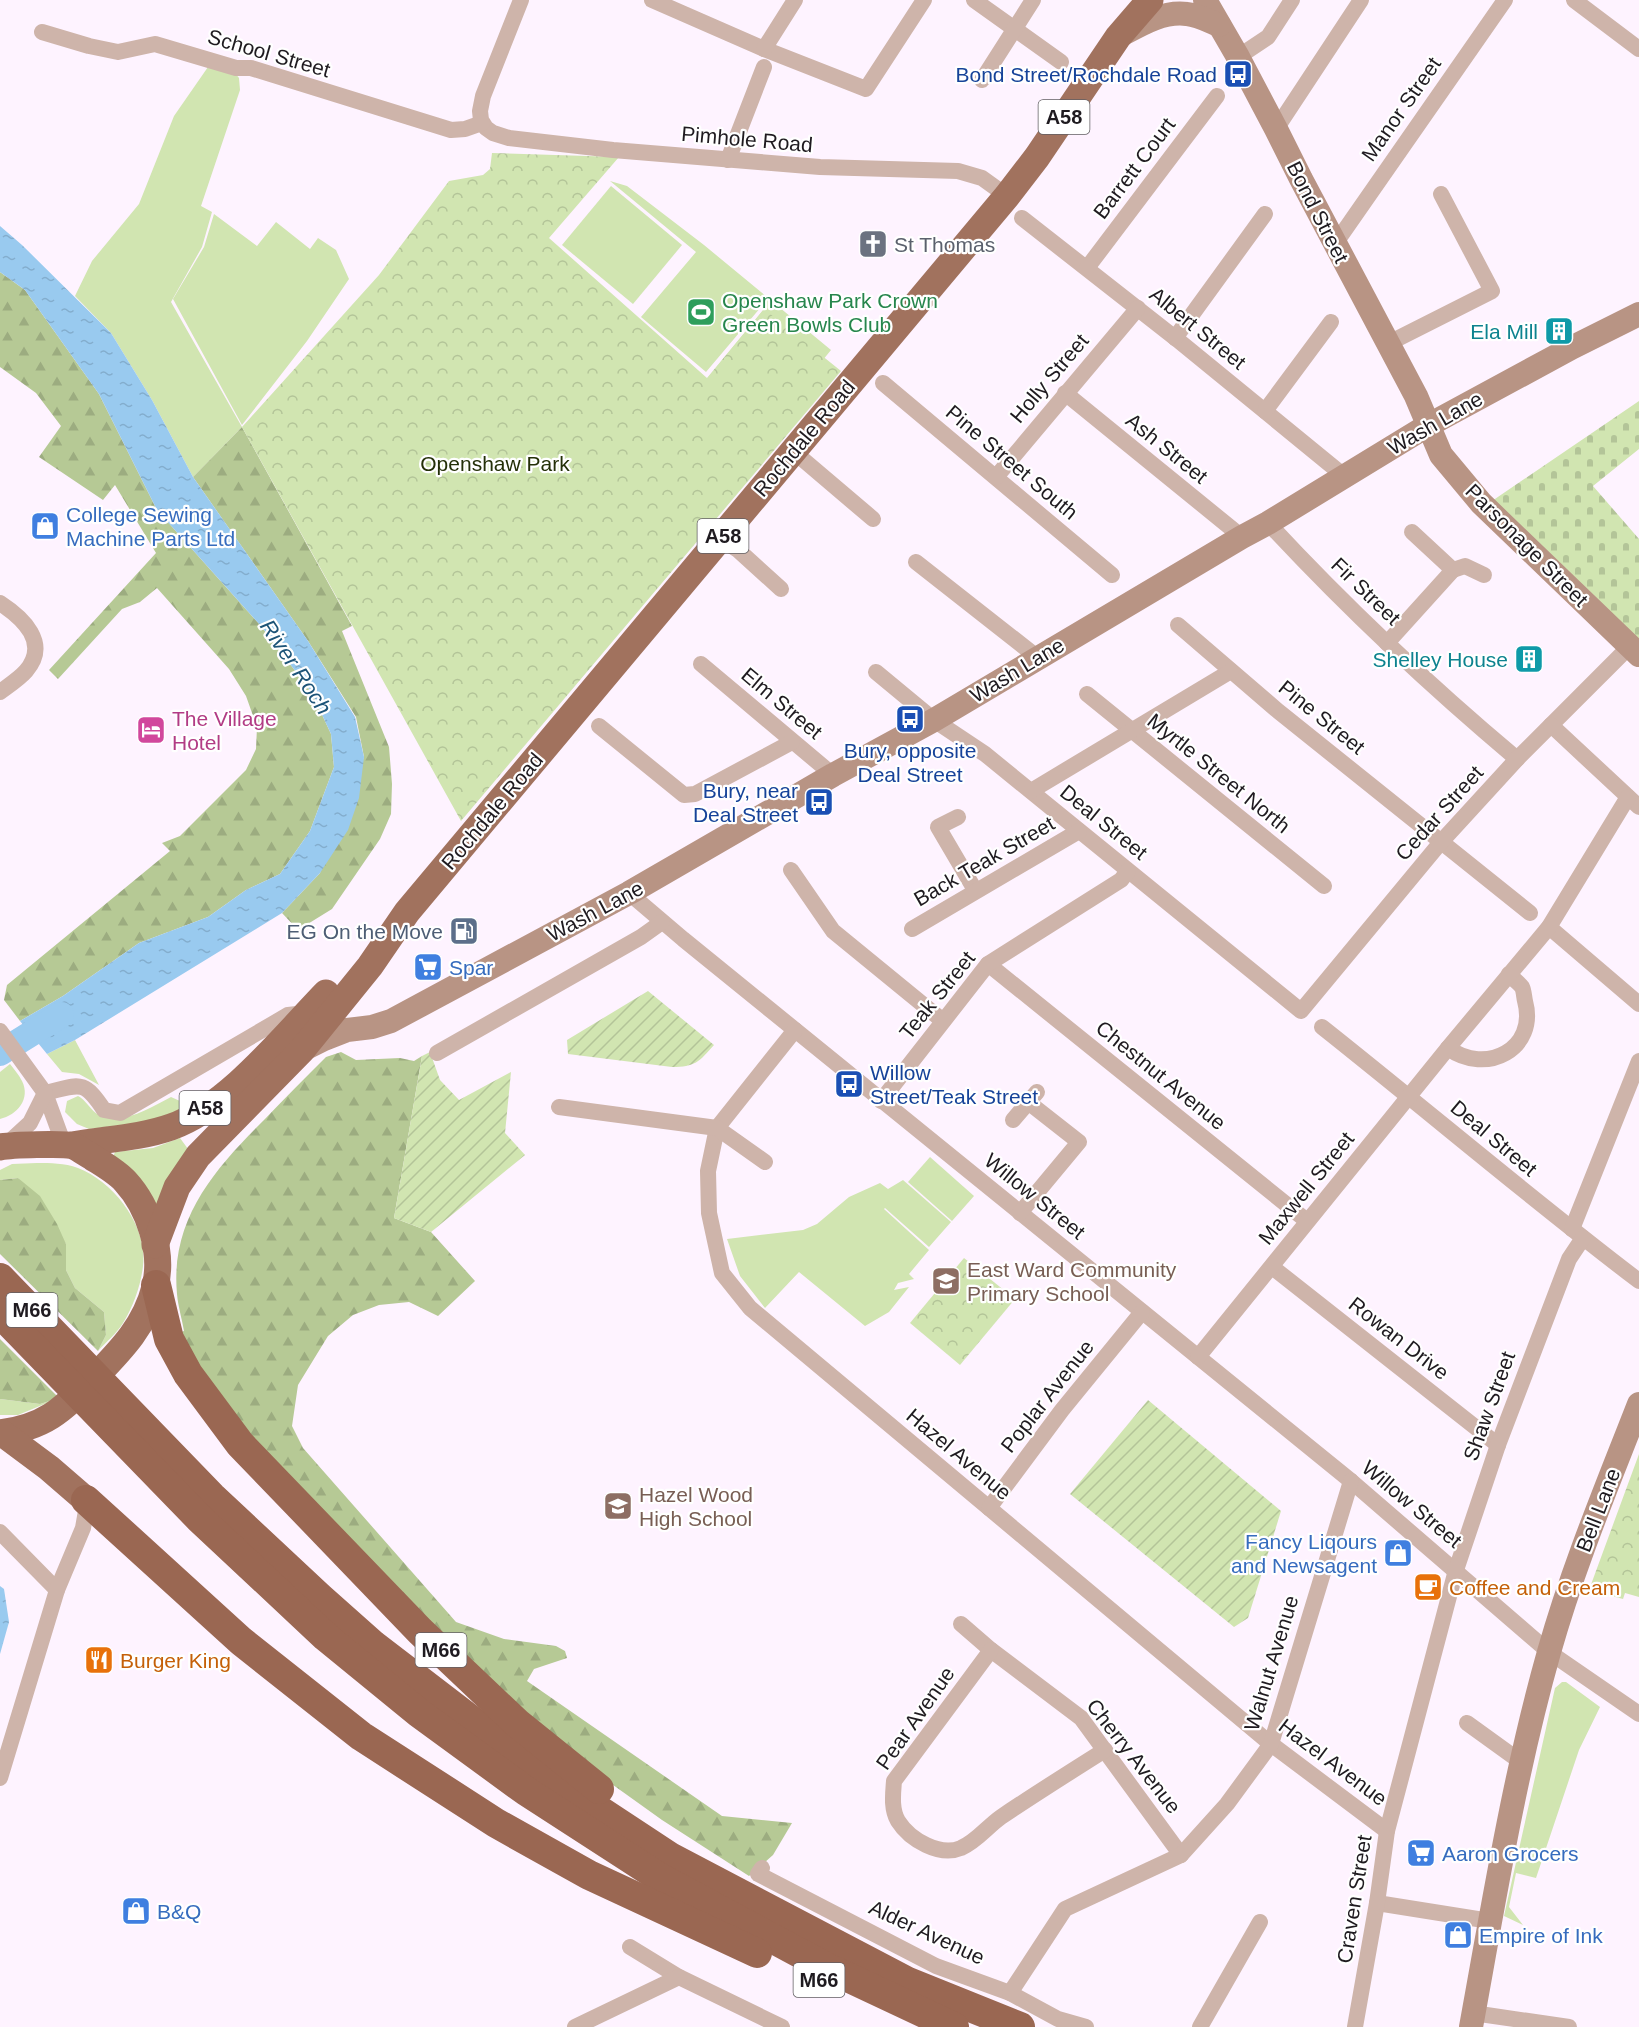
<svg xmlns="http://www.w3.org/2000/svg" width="1639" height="2027" font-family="Arial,sans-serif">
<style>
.grass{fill:#d1e5b1}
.forest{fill:url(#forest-firs)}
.cemetery{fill:url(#cemetery-stones)}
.park{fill:url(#park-crowns)}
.garden{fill:url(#garden-furrows)}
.water{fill:url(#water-ripples)}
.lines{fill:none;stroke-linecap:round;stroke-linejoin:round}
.river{stroke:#99caef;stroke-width:26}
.minor{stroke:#ceb4aa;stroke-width:16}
.secondary{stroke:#b89484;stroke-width:24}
.trunk{stroke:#a1725e;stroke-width:27}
.motorway{stroke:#9a6752;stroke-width:30}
.labels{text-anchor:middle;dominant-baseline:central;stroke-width:4.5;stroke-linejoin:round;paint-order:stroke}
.shield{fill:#fff;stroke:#625f63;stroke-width:1.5}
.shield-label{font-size:20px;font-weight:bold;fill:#1f1b20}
.street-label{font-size:21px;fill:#1f1b20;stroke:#fff}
.transit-label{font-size:21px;fill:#164399;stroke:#fff;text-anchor:end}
.worship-label{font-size:21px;fill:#5b616d;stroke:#fff;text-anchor:start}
.leisure-label{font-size:21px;fill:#27864d;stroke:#fff;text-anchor:start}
.culture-label{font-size:21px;fill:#0d838f;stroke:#fff;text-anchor:end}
.park-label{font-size:21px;fill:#243008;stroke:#fff}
.shop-label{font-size:21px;fill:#366cbe;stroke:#fff;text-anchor:start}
.hotel-label{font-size:21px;fill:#b23c85;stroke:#fff;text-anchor:start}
.service-label{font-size:21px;fill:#4e5e75;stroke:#fff;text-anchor:end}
.education-label{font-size:21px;fill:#785e54;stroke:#fff;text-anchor:start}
.food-label{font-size:21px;fill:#c56008;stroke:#fff;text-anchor:start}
.water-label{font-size:22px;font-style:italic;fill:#1d5478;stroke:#fff}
</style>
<defs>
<pattern id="forest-firs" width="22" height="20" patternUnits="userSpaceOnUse" patternTransform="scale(1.5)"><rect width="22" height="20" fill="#b6c995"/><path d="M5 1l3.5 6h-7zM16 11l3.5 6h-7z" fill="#9cac80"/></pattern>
<pattern id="cemetery-stones" width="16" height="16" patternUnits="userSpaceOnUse" patternTransform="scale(1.5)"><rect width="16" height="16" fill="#d1e5b1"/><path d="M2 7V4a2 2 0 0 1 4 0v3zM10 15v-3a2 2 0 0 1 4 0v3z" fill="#b3c498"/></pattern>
<pattern id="park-crowns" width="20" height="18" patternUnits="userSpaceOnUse" patternTransform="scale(1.5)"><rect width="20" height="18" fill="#d1e5b1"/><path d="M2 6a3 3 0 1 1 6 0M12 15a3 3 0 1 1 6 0" fill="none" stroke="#b3c498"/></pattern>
<pattern id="garden-furrows" width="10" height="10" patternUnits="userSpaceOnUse" patternTransform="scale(1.5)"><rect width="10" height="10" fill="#d1e5b1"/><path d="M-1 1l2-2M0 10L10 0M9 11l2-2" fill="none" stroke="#b3c498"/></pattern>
<pattern id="water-ripples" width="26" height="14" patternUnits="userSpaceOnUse" patternTransform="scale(1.5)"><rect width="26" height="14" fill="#99caef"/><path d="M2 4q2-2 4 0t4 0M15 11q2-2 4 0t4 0" fill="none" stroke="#83adcd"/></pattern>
</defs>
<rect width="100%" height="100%" fill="#fef3ff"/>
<g class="grass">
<path d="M208 67 235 73 239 78 240 90 201 206 212 212 202 247 171 302 242 427 193 477 152 400 111 333 75 296 92 261 139 204 174 116Z"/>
<path d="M610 181 627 186 704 245 831 350 754 445 706 380 764 309 761 307 706 372 641 317 696 252Z"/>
<path d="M611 186 682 245 633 304 562 245Z"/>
<path d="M214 214 257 246 276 222 310 249 318 238 336 250 349 279 307 341 242 425 173 299 204 247Z"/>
<path d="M75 1040 99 1085 79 1074 62 1072 47 1054Z"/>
<path d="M10 1064C14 1069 19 1075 22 1081 31 1099 17 1115 0 1119V1072Z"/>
<path d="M78 1096C86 1100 91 1111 99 1115 125 1125 149 1108 171 1097L180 1101 188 1097 195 1107 177 1119 89 1129 77 1124 65 1112 67 1101Z"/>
<path d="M180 1138 188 1149 156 1207 113 1157 115 1152 153 1148Z"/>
<path d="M930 1157 974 1196 952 1221 908 1182Z"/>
<path d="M37 1163C51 1163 64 1163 78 1168 114 1182 148 1226 143 1266 141 1285 133 1307 123 1323 117 1333 106 1342 98 1351L106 1335 104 1312 75 1288 66 1270V1244L18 1178 0 1180V1170L12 1164Z"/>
<path d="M903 1180 951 1222 929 1247 885 1208 884 1209 929 1250 909 1274 914 1279 898 1283 894 1290 909 1287 889 1312 865 1326 799 1272 765 1308 740 1276 727 1239 803 1230 817 1224 849 1197 880 1183 888 1189Z"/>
<path d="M59 1398 18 1415H0V1399L40 1404Z"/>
<path d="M1562 1682H1566L1600 1707 1579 1750 1536 1878 1516 1873 1509 1907 1523 1925 1504 1916 1555 1688Z"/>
</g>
<g class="forest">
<path d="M0 272 25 290 99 394 157 510 261 626 312 693 331 734 334 767 310 831 280 874 246 890 208 917 139 943 63 996 20 1021 4 1000 7 985 170 851 162 843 180 836 246 770 256 749 257 727 246 696 229 669 157 588 140 602 122 609 58 679 49 670 156 553 115 485 103 500 39 457 61 426 36 393 0 367Z"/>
<path d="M242 427 352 626 342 631 389 747 392 784 391 814 380 839 332 909 298 930 282 913 320 873 364 757 356 717 308 641 193 477Z"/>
<path d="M341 1052 356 1060 400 1058 414 1061 422 1056 394 1218 431 1232 475 1281 438 1316 409 1302 379 1305 353 1315 328 1336 298 1385 292 1426 303 1448 456 1622 504 1639 556 1646 565 1651 567 1658 534 1669 527 1681 722 1816 792 1823 773 1855 749 1876 662 1820 581 1762 501 1696 284 1476 215 1393 178 1333 184 1331C182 1319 178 1306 177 1294 170 1219 215 1169 264 1120 284 1099 305 1078 326 1057Z"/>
<path d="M18 1178 40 1196 57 1224 66 1244V1270L75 1288 104 1312 106 1335 98 1351 0 1254V1180Z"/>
<path d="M0 1339 59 1398 40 1404 0 1399Z"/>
</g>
<path class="cemetery" d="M1639 401V449L1593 486 1639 539V641L1492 501Z"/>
<g class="park">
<path d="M492 153 619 157 549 238 707 378 764 309 841 371 461 821 242 427 379 275 449 181 483 175 490 169Z"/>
<path d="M964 1258 1015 1299 960 1365 910 1323Z"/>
<path d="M1639 1454V1597L1625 1593 1623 1599 1589 1590Z"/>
</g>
<g class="garden">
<path d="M648 991 714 1045C699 1062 695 1067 672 1067L568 1054 567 1040Z"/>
<path d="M430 1052 440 1080 459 1100 511 1072 505 1133 525 1155 431 1232 394 1218 422 1056Z"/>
<path d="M1148 1400 1281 1511 1248 1618 1234 1627 1070 1494Z"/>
</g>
<g class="water">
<path d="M0 226 22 245 111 333 152 400 193 477 308 641 355 717 364 757 359 798 348 830 320 873 282 913 75 1040 47 1054 20 1021 63 996 139 943 208 917 246 890 280 874 310 831 334 767 331 734 312 693 261 626 157 510 99 394 25 290 0 272Z"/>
<path d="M0 1586 4 1589 9 1622 0 1654Z"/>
</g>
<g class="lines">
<path class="river" d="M0 1053 61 1015"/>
<g class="minor">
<path d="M521 0 483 96 480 111 481 120 486 128 493 133 509 138 613 150 820 167 958 171 982 178 1007 196"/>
<path d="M652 0 764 49 866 89 924 0"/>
<path d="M974 0 1061 62"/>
<path d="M1574 0 1639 49"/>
<path d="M42 32 89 46 118 52 155 44 236 68H251L451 130 465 129 482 123"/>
<path d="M764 49 795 0"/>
<path d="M1238 57 1268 37 1292 0"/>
<path d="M982 80 1033 0"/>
<path d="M1276 129 1361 0"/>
<path d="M728 160 764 67"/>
<path d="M1022 218 1179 341 1338 471 1343 478"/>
<path d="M1335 244 1505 0"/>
<path d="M1087 268 1217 96"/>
<path d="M1175 338 1265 214"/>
<path d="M1387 344 1492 291 1441 194"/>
<path d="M883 383 1112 575"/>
<path d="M1065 393 1242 537"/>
<path d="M1265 411 1331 322"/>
<path d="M793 451 873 519"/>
<path d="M996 477 1138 308"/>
<path d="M1268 523C1346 607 1430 686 1517 759"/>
<path d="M721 539 738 550 781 589"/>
<path d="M916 562 1037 657"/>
<path d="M1453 570 1465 566 1484 575"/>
<path d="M0 603C23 618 50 643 26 671 19 679 8 686 0 692"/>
<path d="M1178 625 1278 711 1530 913"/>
<path d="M1387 643 1453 570 1412 532"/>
<path d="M701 664 833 775"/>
<path d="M876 672 934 720 985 754 1301 1011 1441 842 1517 759 1621 655"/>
<path d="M1087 694 1324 886"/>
<path d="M1551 725 1639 807"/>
<path d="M599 726 684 795 695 794 792 742"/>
<path d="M1031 791 1231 671"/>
<path d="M958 817 938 827 975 890"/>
<path d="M791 870 833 931 943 1021"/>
<path d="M629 893 683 939 1351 1481 1549 1652 1639 1714"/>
<path d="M1549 927 1639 1004"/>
<path d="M912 929 1079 831"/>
<path d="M988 964 1307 1221"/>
<path d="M1322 1027C1428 1111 1531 1199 1639 1281"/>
<path d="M795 1030 717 1128 708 1171 709 1213 722 1273 750 1308 1271 1744 1387 1831"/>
<path d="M0 1031 45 1093 64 1145"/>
<path d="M1448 1048C1486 1076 1538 1049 1525 1001 1524 997 1524 991 1522 987 1519 983 1512 978 1509 974"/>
<path d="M437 1053 641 937 662 922"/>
<path d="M45 1093C79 1085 83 1078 104 1110L120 1113 288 1015 306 1013"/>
<path d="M881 1101 988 964 1121 880 1128 871"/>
<path d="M559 1107 717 1128 765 1162"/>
<path d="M1013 1120 1037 1092"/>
<path d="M6 1145 30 1123 45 1093"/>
<path d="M1020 1213 1079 1142 1028 1102"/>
<path d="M1572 1229 1639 1061"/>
<path d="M1272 1267 1498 1445"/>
<path d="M1198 1357 1448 1048 1549 927 1628 797"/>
<path d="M989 1508 1062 1410 1142 1312"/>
<path d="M0 1532 57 1590"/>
<path d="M961 1624 991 1650 1081 1718 1181 1855"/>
<path d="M991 1650 894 1781C893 1794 891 1809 898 1821 910 1840 940 1857 961 1848 976 1842 988 1826 1001 1817 1035 1794 1070 1772 1105 1750"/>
<path d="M1467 1723 1521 1762"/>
<path d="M0 1778 57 1590 83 1528 86 1511V1500"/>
<path d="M762 1868 758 1874 936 1966 1010 1993 1058 2019 1086 2027"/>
<path d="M1377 1903 1490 1921"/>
<path d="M630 1947 679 1977 782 2027"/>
<path d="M1010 1993 1065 1909 1181 1855 1227 1804 1271 1744 1351 1481"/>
<path d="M1473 2013 1569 2027"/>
<path d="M575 2027 679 1977"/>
<path d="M1200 2027 1260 1922"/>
<path d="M1355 2027 1377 1903 1387 1831 1456 1570 1498 1445 1569 1259 1583 1238"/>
</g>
<g class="secondary">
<path d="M1205 0 1238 57 1276 129 1301 179 1416 396 1441 455 1481 503 1639 655"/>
<path d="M1123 34C1143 23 1164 11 1187 14 1198 15 1209 21 1219 25"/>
<path d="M302 1050 324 1039 347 1030 372 1027 391 1021 629 893 833 775 934 720 1242 537 1268 523 1427 426 1573 347 1639 314"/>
<path d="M1471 2027C1494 1901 1514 1776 1549 1652 1573 1567 1607 1486 1639 1404"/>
</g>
<g class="trunk">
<path d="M72 1145C105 1139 140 1138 171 1127 228 1107 285 1035 326 993"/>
<path d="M0 1147C10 1145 64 1143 73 1146 79 1148 86 1154 92 1157 103 1164 117 1172 125 1181 149 1207 164 1252 155 1287 145 1327 119 1352 92 1380 61 1411 45 1427 0 1433"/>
<path d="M155 1245 177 1187 198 1156 302 1050 370 966 407 912 1007 196 1037 157 1118 37 1150 0"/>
<path d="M2 1433 49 1468 86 1500"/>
</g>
<g class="motorway">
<path d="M0 1278 212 1497 319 1597 373 1645 480 1727 585 1801 670 1857 908 1982 1020 2027"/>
<path d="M156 1285 169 1339 188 1374 240 1444 420 1631 517 1723 599 1789"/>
<path d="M0 1313 200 1519 326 1637 419 1713 526 1791 662 1879 824 1966 954 2027"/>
<path d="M86 1500 241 1641 361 1736 496 1823 589 1875 757 1953"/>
</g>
</g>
<defs>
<g id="bus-square" transform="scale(1.5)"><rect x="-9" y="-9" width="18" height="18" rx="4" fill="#1a4fb4" stroke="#fff"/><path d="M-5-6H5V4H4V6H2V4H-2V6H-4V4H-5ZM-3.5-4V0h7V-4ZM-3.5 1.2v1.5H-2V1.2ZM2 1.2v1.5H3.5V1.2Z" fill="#fff"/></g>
<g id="church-square" transform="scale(1.5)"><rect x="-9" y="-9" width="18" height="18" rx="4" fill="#6b7280" stroke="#fff"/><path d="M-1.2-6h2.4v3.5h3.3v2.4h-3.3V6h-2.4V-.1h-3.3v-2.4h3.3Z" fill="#fff"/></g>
<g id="stadium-square" transform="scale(1.5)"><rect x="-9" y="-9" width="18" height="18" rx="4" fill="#2e9e5b" stroke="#fff"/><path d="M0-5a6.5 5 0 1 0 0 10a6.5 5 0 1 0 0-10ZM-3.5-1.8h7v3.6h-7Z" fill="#fff"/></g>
<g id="building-square" transform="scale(1.5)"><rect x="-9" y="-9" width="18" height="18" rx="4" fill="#0f9aa8" stroke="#fff"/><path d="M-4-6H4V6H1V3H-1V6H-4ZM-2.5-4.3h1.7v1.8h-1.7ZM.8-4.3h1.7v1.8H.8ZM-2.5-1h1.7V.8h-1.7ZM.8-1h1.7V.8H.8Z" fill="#fff"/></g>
<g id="shop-square" transform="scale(1.5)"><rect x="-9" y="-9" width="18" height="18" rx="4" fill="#3f7fe0" stroke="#fff"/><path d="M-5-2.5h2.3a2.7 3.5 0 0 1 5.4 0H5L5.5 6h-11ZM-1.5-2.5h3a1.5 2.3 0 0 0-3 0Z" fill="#fff"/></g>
<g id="hotel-square" transform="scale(1.5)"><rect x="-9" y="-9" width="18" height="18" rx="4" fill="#d1479c" stroke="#fff"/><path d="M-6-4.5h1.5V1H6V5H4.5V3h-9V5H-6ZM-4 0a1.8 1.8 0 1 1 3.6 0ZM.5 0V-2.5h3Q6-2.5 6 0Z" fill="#fff"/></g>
<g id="fuel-square" transform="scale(1.5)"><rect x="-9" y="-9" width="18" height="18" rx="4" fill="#5c6f8a" stroke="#fff"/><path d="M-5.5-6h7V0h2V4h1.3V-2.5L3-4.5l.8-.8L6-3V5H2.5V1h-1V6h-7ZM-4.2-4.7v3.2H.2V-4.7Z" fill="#fff"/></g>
<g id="supermarket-square" transform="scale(1.5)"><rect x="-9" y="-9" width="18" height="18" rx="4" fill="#3f7fe0" stroke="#fff"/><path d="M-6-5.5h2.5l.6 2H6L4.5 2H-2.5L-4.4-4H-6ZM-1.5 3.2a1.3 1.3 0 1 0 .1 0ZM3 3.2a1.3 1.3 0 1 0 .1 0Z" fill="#fff"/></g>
<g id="school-square" transform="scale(1.5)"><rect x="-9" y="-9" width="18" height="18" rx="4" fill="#8d6e63" stroke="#fff"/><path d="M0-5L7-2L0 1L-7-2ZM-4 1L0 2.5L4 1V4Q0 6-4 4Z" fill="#fff"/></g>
<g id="cafe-square" transform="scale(1.5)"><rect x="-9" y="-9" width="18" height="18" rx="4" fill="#e8710a" stroke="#fff"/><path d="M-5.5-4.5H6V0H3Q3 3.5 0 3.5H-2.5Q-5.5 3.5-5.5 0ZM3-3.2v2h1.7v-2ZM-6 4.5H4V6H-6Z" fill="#fff"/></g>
<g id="restaurant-square" transform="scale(1.5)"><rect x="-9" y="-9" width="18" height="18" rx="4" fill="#e8710a" stroke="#fff"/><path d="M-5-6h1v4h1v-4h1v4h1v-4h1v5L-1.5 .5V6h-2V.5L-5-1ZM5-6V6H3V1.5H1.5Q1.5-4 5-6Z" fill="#fff"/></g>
</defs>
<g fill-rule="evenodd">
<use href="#bus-square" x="1238" y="74"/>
<use href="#church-square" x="873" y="244"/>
<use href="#stadium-square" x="701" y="312"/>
<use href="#building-square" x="1559" y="331"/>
<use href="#shop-square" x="45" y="526"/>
<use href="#building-square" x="1529" y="659"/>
<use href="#bus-square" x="910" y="719"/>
<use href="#hotel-square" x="151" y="730"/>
<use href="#bus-square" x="819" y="802"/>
<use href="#fuel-square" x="464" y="931"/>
<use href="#supermarket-square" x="428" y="967"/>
<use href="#bus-square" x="849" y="1084"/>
<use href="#school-square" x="946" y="1281"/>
<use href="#school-square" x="618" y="1506"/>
<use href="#shop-square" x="1398" y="1553"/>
<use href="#cafe-square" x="1428" y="1587"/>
<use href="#restaurant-square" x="99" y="1660"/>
<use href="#supermarket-square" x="1421" y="1853"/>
<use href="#shop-square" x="136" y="1911"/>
<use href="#shop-square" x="1458" y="1935"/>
</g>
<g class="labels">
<g class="shield">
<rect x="1038.5" y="100" width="51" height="34" rx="4.5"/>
<rect x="697.5" y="519" width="51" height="34" rx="4.5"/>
<rect x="179.5" y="1091" width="51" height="34" rx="4.5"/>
<rect x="6.5" y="1293" width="51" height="34" rx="4.5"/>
<rect x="415.5" y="1633" width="51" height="34" rx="4.5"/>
<rect x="793.5" y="1963" width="51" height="34" rx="4.5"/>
</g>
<g class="shield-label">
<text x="1064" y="117">A58</text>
<text x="723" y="536">A58</text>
<text x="205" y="1108">A58</text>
<text x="32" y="1310">M66</text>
<text x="441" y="1650">M66</text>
<text x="819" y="1980">M66</text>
</g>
<g class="street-label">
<text transform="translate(269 53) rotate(16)">School Street</text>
<text transform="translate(1401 109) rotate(-55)">Manor Street</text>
<text transform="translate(747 139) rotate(5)">Pimhole Road</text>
<text transform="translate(1134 168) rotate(-53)">Barrett Court</text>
<text transform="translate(1318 212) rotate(63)">Bond Street</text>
<text transform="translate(1198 328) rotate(39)">Albert Street</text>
<text transform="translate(1049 378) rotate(-50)">Holly Street</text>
<text transform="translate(1435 423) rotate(-30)">Wash Lane</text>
<text transform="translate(804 438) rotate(-50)">Rochdale Road</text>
<text transform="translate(1167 448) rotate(39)">Ash Street</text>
<text transform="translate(1012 462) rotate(40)">Pine Street South</text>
<text transform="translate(1527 545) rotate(45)">Parsonage Street</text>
<text transform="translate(1366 591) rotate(44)">Fir Street</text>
<text transform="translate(1017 670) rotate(-31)">Wash Lane</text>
<text transform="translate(782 703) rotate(40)">Elm Street</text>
<text transform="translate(1322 717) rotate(39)">Pine Street</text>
<text transform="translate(1219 773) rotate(39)">Myrtle Street North</text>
<text transform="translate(492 811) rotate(-50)">Rochdale Road</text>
<text transform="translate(1439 813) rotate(-48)">Cedar Street</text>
<text transform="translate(1104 822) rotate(39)">Deal Street</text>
<text transform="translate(984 861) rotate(-30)">Back Teak Street</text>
<text transform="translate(595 911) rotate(-28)">Wash Lane</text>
<text transform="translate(937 995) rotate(-51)">Teak Street</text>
<text transform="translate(1161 1075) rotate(39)">Chestnut Avenue</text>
<text transform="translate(1494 1138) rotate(40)">Deal Street</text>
<text transform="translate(1306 1188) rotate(-51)">Maxwell Street</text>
<text transform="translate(1035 1196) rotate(39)">Willow Street</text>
<text transform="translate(1399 1338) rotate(38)">Rowan Drive</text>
<text transform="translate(1047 1396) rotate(-52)">Poplar Avenue</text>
<text transform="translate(1489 1406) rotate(-70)">Shaw Street</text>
<text transform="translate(959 1454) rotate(40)">Hazel Avenue</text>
<text transform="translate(1412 1504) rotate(40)">Willow Street</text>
<text transform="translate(1598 1510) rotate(-69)">Bell Lane</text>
<text transform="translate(1271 1663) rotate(-73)">Walnut Avenue</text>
<text transform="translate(915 1718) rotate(-55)">Pear Avenue</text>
<text transform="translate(1134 1756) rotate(52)">Cherry Avenue</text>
<text transform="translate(1333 1762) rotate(37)">Hazel Avenue</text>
<text transform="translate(1354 1899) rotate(-81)">Craven Street</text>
<text transform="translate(927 1932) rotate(25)">Alder Avenue</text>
</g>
<g class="transit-label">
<text x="1217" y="74">Bond Street/Rochdale Road</text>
<text x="910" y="750" text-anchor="middle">Bury, opposite<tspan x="910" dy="24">Deal Street</tspan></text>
<text x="798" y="790">Bury, near<tspan x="798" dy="24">Deal Street</tspan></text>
<text x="870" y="1072" text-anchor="start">Willow<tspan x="870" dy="24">Street/Teak Street</tspan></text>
</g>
<g class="worship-label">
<text x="894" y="244">St Thomas</text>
</g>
<g class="leisure-label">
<text x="722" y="300">Openshaw Park Crown<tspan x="722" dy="24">Green Bowls Club</tspan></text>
</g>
<g class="culture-label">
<text x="1538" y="331">Ela Mill</text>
<text x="1508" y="659">Shelley House</text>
</g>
<g class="park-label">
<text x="495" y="463">Openshaw Park</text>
</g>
<g class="shop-label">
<text x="66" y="514">College Sewing<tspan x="66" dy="24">Machine Parts Ltd</tspan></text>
<text x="449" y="967">Spar</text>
<text x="1377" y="1541" text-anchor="end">Fancy Liqours<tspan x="1377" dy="24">and Newsagent</tspan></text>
<text x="1442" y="1853">Aaron Grocers</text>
<text x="157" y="1911">B&amp;Q</text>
<text x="1479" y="1935">Empire of Ink</text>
</g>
<g class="hotel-label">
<text x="172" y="718">The Village<tspan x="172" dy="24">Hotel</tspan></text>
</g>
<g class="service-label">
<text x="443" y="931">EG On the Move</text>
</g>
<g class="education-label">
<text x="967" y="1269">East Ward Community<tspan x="967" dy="24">Primary School</tspan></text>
<text x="639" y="1494">Hazel Wood<tspan x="639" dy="24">High School</tspan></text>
</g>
<g class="food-label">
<text x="1449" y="1587">Coffee and Cream</text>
<text x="120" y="1660">Burger King</text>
</g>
<g class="water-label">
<text transform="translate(296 667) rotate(56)">River Roch</text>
</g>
</g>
</svg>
